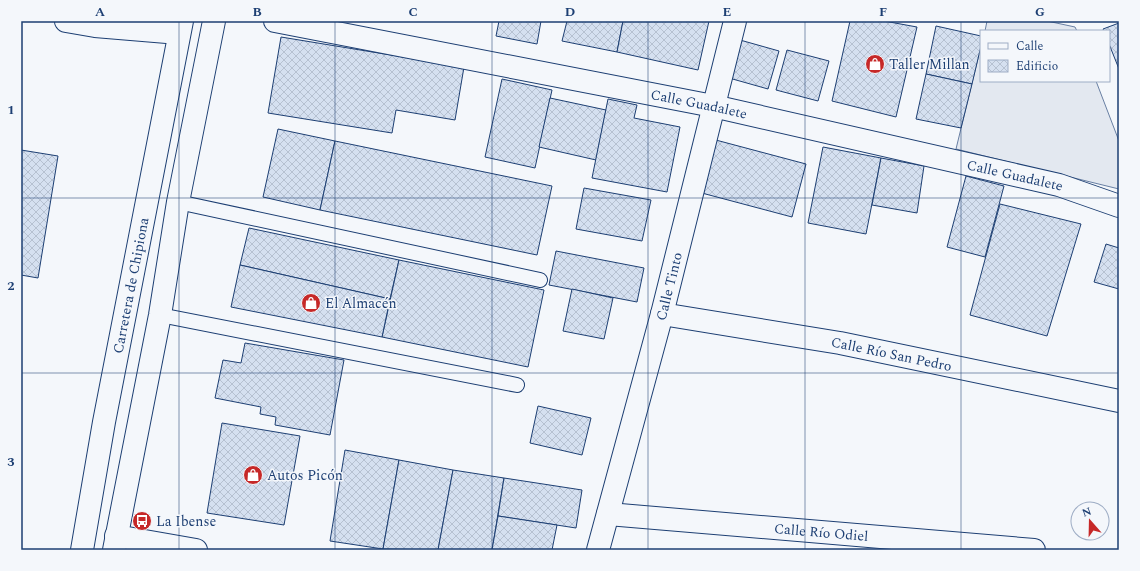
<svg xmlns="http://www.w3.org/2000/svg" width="1140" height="571" font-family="Spectral,serif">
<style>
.parking{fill:#e3e8f0;stroke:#687fa3}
.building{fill:url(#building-cross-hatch);stroke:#1d3f73}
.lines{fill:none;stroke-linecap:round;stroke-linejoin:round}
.lane-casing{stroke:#1d3f73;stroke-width:16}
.street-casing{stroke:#1d3f73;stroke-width:24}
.secondary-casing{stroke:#1d3f73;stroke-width:24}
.lane{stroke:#f4f7fb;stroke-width:14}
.street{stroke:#f4f7fb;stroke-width:22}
.secondary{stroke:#f4f7fb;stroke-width:22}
.grid{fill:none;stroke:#1d3f73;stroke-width:1;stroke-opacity:0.55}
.labels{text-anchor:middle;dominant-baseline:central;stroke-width:3;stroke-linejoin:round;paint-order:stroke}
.poi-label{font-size:14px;fill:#1d3f73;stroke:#f4f7fb;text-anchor:start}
.street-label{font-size:14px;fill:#1d3f73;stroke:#f4f7fb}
.neatline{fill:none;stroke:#1d3f73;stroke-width:1.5}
.grid-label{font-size:13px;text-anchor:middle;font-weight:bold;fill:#1d3f73}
</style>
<defs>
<pattern id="building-cross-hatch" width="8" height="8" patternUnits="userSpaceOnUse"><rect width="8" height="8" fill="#d5e0f0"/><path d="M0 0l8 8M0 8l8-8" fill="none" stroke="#b6c1d1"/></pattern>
</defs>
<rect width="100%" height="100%" fill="#f4f7fb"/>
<g class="parking">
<path d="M987 21H1047L1075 27 1077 31H985Z"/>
<path d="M981 46V81H1096L1119 141V189L956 149Z"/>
</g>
<g class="building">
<path d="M499 21H541L537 44 496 36Z"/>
<path d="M567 21H623L617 52 562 41Z"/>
<path d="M623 21H709L698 70 617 52Z"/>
<path d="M850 21H884L917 27 896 117 832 101Z"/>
<path d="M1119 23V69L1109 44V31H1104L1103 29Z"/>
<path d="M936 26 981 36V46L972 84 926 74Z"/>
<path d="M281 37 464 67 455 120 396 110 392 133 268 113Z"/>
<path d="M740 40 779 51 768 89 729 78Z"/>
<path d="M787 50 829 61 818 101 776 90Z"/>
<path d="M926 74 972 84 961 128 916 119Z"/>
<path d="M502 79 552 90 535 168 485 157Z"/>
<path d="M550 98 606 110 596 160 539 147Z"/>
<path d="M608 99 637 105 634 118 680 127 667 192 592 178Z"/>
<path d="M278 129 335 141 320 210 263 197Z"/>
<path d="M712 139 806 164 792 217 698 192Z"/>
<path d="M335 141 552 186 537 255 320 210Z"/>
<path d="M823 147 881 158 866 234 808 223Z"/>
<path d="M21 150 58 156 38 278 21 275Z"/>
<path d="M881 158 924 166 917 213 872 205Z"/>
<path d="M966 176 1004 186 985 257 947 247Z"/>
<path d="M584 188 651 200 642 241 576 229Z"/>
<path d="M1000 204 1081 224 1047 336 970 315Z"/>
<path d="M249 228 399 260 390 299 240 265Z"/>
<path d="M1106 244 1119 248V289L1094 282Z"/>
<path d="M556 251 644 268 637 302 549 285Z"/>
<path d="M399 260 544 290 528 367 382 337Z"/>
<path d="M240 265 390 299 382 337 231 307Z"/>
<path d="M572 289 613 298 604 339 563 331Z"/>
<path d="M245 343 344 360 330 435 275 425 276 417 260 414 261 407 215 398 223 360 241 363Z"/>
<path d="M538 406 591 418 582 455 530 443Z"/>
<path d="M222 423 300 436 284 525 207 513Z"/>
<path d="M345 450 399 460 383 549 330 541Z"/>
<path d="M399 460 453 470 438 550 383 549Z"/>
<path d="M453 470 504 478 492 550H438Z"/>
<path d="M504 478 582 490 576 528 498 516Z"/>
<path d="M498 516 557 525 552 550H492Z"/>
</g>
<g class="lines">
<g class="lane-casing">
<g id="lane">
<path d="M178 202 540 280"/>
<path d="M160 315 517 385"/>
</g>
</g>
<g class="street-casing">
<g id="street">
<path d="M66 21 95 26 179 33"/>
<path id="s1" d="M275 21 713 106 1059 185 1119 206"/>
<path id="s2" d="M662 314 840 343 1119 401"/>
<path id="s3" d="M608 514 1034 550"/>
<path d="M116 536 196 550"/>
<path id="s4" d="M598 550 662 314 735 21"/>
</g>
</g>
<g class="secondary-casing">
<g id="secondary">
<path id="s5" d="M82 550 104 422 182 21"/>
<path d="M114 550 160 315 178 202 214 21"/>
</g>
</g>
<use href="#lane" class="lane"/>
<use href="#street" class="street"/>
<use href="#secondary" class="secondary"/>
</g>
<path class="grid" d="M179 21V550M335 21V550M492 21V550M648 21V550M805 21V550M961 21V550M21 198H1119M21 373H1119"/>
<defs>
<g id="shop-disc" transform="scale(1)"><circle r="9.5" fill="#c62828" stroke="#f4f7fb"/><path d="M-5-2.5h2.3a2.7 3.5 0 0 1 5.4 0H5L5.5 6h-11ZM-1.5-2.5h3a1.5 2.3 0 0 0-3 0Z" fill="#fff"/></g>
<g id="bus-disc" transform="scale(1)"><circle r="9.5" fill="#c62828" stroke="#f4f7fb"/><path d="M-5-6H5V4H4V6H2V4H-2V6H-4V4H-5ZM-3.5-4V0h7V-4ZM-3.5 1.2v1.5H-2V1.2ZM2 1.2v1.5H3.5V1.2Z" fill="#fff"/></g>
</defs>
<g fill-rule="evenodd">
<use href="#shop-disc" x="875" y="64"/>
<use href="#shop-disc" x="311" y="303"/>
<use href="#shop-disc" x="253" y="475"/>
<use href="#bus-disc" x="142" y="521"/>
</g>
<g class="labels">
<g class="poi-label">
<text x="889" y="64">Taller Millan</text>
<text x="325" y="303">El Almacén</text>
<text x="267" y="475">Autos Picón</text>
<text x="156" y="521">La Ibense</text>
</g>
<g class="street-label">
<text stroke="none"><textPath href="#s1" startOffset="432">Calle Guadalete</textPath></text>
<text stroke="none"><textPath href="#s1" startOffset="756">Calle Guadalete</textPath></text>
<text stroke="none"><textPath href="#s5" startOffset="269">Carretera de Chipiona</textPath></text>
<text stroke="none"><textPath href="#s4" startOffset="273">Calle Tinto</textPath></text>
<text stroke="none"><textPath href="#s2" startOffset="233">Calle Río San Pedro</textPath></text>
<text stroke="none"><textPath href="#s3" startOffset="214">Calle Río Odiel</textPath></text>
</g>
</g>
<rect width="1140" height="571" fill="none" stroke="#f4f7fb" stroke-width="44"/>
<rect x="980" y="30" width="130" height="52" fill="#f4f7fb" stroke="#9eadc5"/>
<rect x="988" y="43" width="20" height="6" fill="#f4f7fb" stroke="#9eadc5"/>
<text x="1016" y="50" font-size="12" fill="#1d3f73">Calle</text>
<rect x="988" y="60" width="20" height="12" fill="url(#building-cross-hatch)" stroke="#9eadc5"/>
<text x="1016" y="70" font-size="12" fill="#1d3f73">Edificio</text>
<g transform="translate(1090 521) rotate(340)"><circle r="19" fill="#f4f7fb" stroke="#9eadc5"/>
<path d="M0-3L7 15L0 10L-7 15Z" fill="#c62828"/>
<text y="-6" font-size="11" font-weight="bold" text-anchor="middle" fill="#1d3f73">N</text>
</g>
<rect x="22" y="22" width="1096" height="527" class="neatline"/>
<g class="grid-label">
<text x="100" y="16">A</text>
<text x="257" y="16">B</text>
<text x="413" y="16">C</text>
<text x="570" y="16">D</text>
<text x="727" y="16">E</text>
<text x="883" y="16">F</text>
<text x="1040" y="16">G</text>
<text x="11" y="114">1</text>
<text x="11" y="290">2</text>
<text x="11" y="466">3</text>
</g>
</svg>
